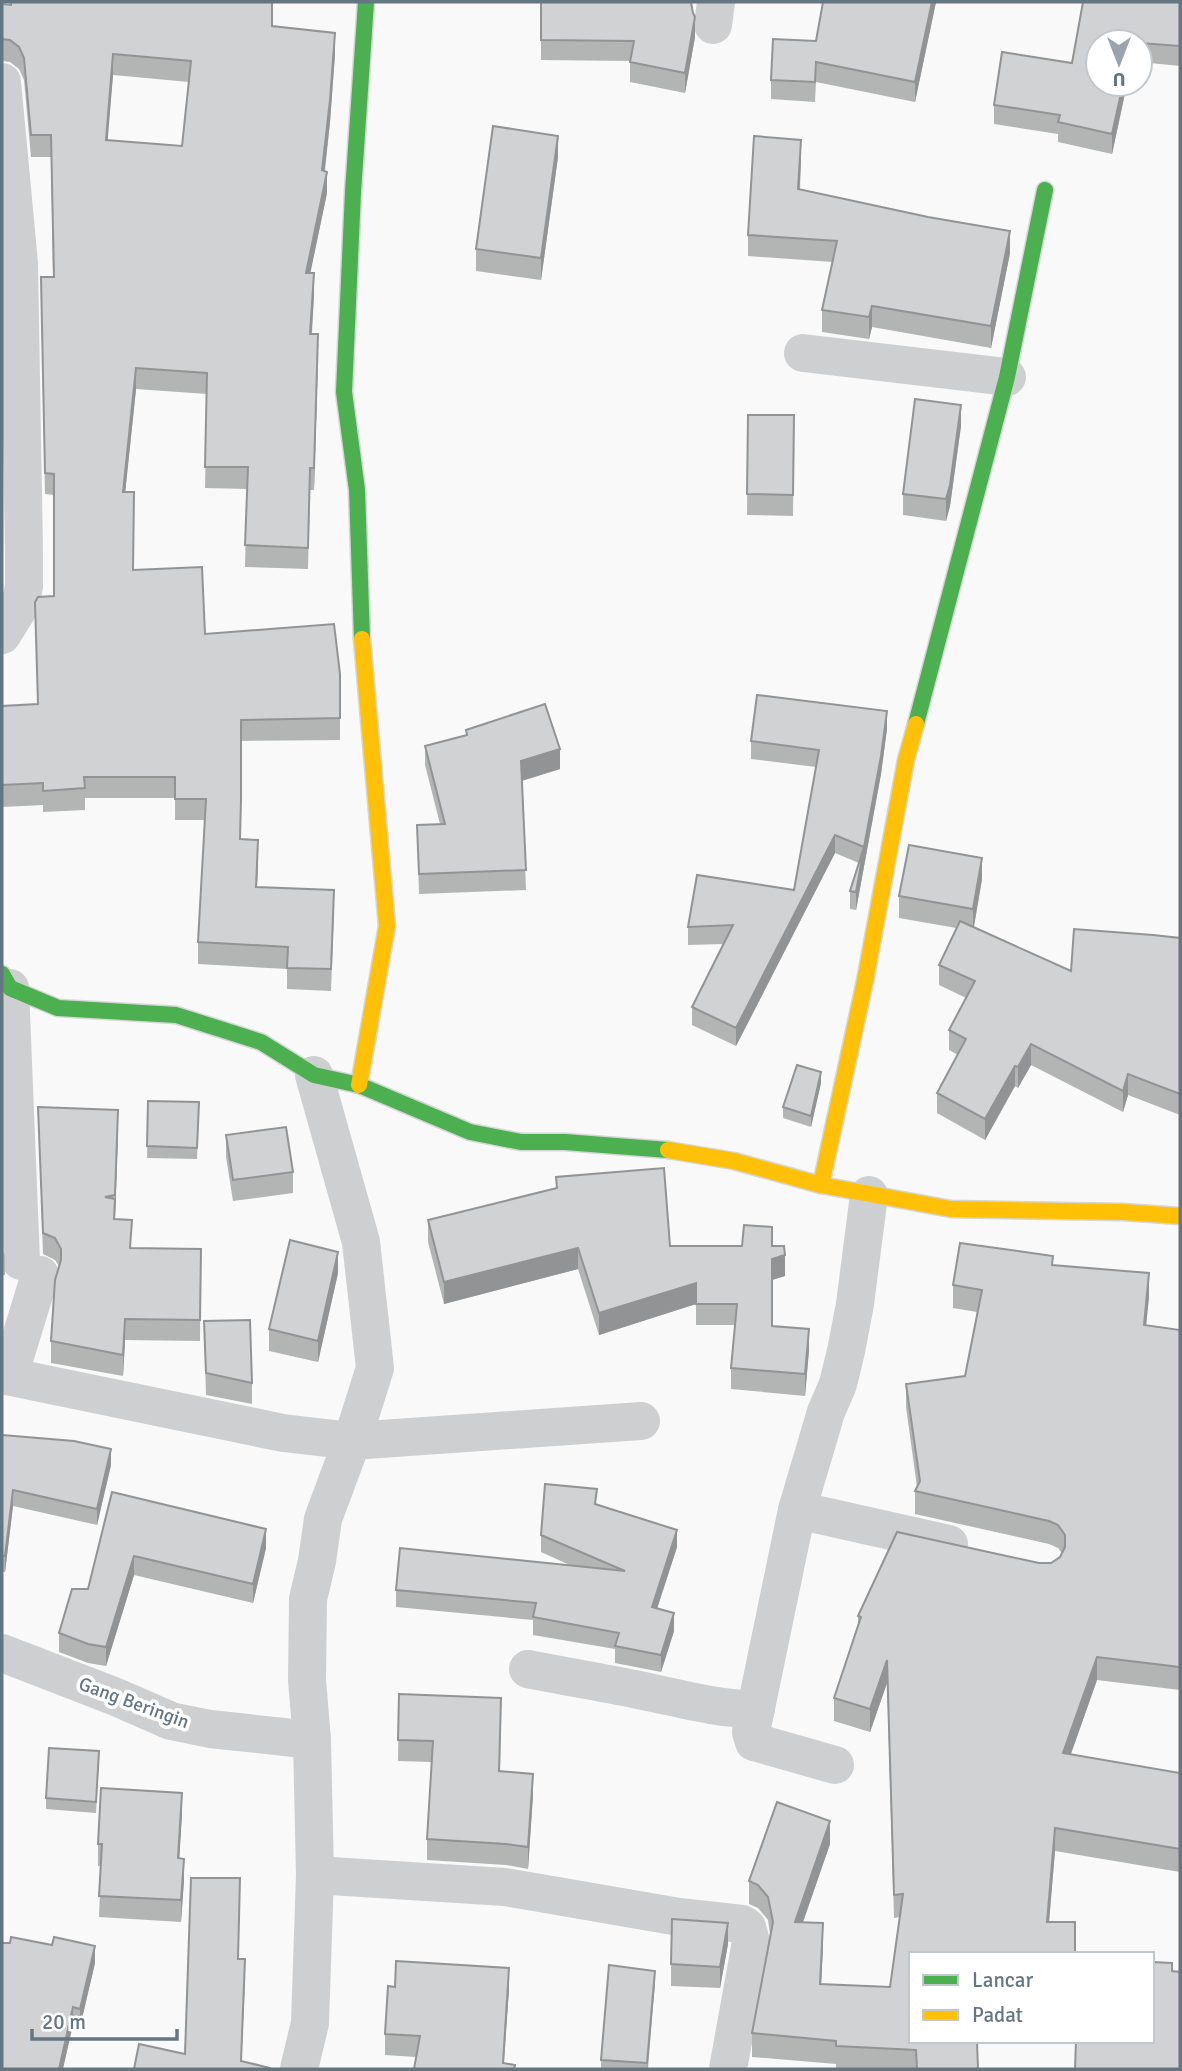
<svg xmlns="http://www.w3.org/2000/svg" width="1182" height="2071" font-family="Signika,sans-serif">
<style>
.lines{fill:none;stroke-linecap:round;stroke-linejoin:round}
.fast-casing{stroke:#d5d6d7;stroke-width:19}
.slow-casing{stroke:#d5d6d7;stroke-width:19}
.street{stroke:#cecfd0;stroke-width:38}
.fast{stroke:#4caf50;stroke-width:16}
.slow{stroke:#ffc107;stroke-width:16}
.wall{fill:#b3b5b5;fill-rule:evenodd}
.shaded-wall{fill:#929394}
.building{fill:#d0d2d3;stroke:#929394;stroke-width:2;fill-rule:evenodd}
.labels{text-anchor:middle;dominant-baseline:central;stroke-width:7;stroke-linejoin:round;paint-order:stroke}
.street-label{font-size:19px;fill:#657683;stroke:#fff}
</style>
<rect width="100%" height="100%" fill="#f9f9f9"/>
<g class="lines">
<g class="fast-casing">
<g id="fast">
<path d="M362 639 357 490 344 392 353 192 366 2"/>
<path d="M916 724 1007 377 1045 190"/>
<path d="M2 974 10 988 58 1008 176 1015 261 1042 314 1075 359 1085 470 1132 521 1142H565L668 1150"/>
</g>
</g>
<g class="slow-casing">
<g id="slow">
<path d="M359 1085 387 926 362 639"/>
<path d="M668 1150 734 1161 821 1185 951 1209 1123 1212 1180 1216"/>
<path d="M821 1185 865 981 906 760 916 724"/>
</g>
</g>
<g class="street">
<path d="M713 25 716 2"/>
<path d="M2 82 19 263 24 550V586L20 606 2 635"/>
<path d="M803 353 1007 377"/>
<path d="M10 988 21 1261"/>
<path d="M2 1375 283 1433 352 1441 641 1421"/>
<path d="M9 1376 40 1275"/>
<path d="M797 1510 949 1544"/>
<path d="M2 1653 116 1697 171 1721 210 1729 312 1740"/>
<path d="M528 1669C563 1676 599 1682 634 1689 675 1697 714 1709 756 1709"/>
<path d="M835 1765 754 1742 751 1732 797 1510 826 1412 838 1384 846 1351 855 1304 869 1195"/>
<path d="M315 1875 505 1887 679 1917 742 1924 747 1927 751 1942 728 2069"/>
<path d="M299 2069 310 2023 315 1875 312 1740 307 1680 308 1599 317 1561 323 1519 352 1441 375 1368 361 1242 314 1075"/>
</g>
<use href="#fast" class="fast"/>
<use href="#slow" class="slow"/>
</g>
<g class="wall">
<path d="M11 2H273L272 26 335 54 330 122 325 171 327 193 310 273 314 295 312 334 318 356 314 490H310L308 569 245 567 247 489 205 488 207 394 136 389 125 492 133 570 205 634 340 674V740L241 741 240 839 258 862 257 887 334 911 331 991 287 989V969L198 964V942L205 820H175V798H85V810L43 812V805L2 807V706L38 704 35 602 54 596V495L45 494 41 298 53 277 51 157H31L24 80 19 69 10 62 2 61V4L11 5ZM113 75 189 82 182 146 107 140Z"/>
<path d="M541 2 693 13 695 37 685 93 630 82V61L541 60Z"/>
<path d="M823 2H936L915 102 816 82 815 102 771 99V80L816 41Z"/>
<path d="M1083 2H1180V66L1140 62V42H1098V84H1127L1112 154 1058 142V134L994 124V105L1002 52 1072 63Z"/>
<path d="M558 157 541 280 476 271V249Z"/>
<path d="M801 161 800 190 1010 253 991 348 872 327 869 339 822 332V310L833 262 748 256V235Z"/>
<path d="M748 415H794L793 516 747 515Z"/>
<path d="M961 426 950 506 946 521 903 515V494Z"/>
<path d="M887 729 881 774 856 910 850 909V891L859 863 835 853 736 1046 692 1025V1007L724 944 688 945V927L794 890 816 767 751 759V741Z"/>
<path d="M466 730 560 769 522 781 526 890 419 894 417 825 440 824 425 765V746L466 735Z"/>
<path d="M982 879 974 927 1071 971 1180 938V1115L1128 1095 1123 1112 1031 1065 1018 1088 1015 1086 985 1140 937 1113V1093L958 1055 949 1050V1030L966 998 939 985V965L956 928 899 918V896Z"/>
<path d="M821 1083 811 1127 783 1118V1107Z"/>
<path d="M148 1101 199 1102 197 1159 147 1158Z"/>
<path d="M38 1107 118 1131 115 1219 132 1248 201 1249 200 1341 125 1340 123 1376 51 1363V1341L59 1266 55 1260 43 1254Z"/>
<path d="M226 1135 293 1172V1193L233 1201 226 1157Z"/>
<path d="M556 1177 670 1246H772L785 1276 772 1280V1326L809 1350 805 1396 731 1389V1368L735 1325H696V1304L599 1335 578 1269 444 1304 428 1242V1220L556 1188Z"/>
<path d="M2 1248 5 1255V1275H2Z"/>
<path d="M1053 1265 1149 1296 1146 1325 1180 1330V1690L1097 1680 1071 1754 1180 1773V1872L1055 1851 1049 1922 911 2041H1152L1076 2044 977 2041 978 2069H836V2064L752 2057V2033L770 1934 768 1920 758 1908 749 1904V1881L830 1844 803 1922 823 1946 821 1984 890 1987 900 1917 894 1918 887 1683 870 1732 834 1721V1698L858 1623V1616L1039 1563H1051L1060 1557 1062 1553 1058 1548 1049 1544 915 1514V1491L917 1487 906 1407V1384L965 1376 977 1312 953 1308V1285Z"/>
<path d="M338 1273 318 1362 269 1351V1329Z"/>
<path d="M204 1321 252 1383V1404L206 1395Z"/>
<path d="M2 1440 111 1465 97 1525 13 1506 5 1572H2Z"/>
<path d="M112 1492 266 1548 253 1603 134 1575 106 1666 88 1663 59 1652V1633L88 1589Z"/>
<path d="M597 1504 677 1547 657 1609 674 1631 661 1672 615 1663V1649L533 1635V1620L396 1607V1590L572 1566 541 1552V1535Z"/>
<path d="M399 1694 501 1719 500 1771 533 1795 528 1869 506 1865 427 1860V1839L432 1762 398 1761Z"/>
<path d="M99 1762 96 1813 46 1809V1798Z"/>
<path d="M182 1814 179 1858 184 1880 181 1922 99 1917 101 1866H98V1844Z"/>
<path d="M728 1944 720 1988 671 1986V1964Z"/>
<path d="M95 1963 80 2027 73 2025 2 2069Z"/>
<path d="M655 1982 648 2069H601V2060Z"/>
<path d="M509 1989 504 2063 515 2069 416 2057 385 2055V2034Z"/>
</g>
<g class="shaded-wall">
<path d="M932 2H936L915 102V82Z"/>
<path d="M695 17V37L685 93V73Z"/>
<path d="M335 33V54L330 122 322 192V170Z"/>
<path d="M113 54V75L106 161V140Z"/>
<path d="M1123 84H1127L1112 154V134Z"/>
<path d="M558 136V157L541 280V258Z"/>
<path d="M801 140V161L798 211V189Z"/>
<path d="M327 172V193L306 294V273Z"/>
<path d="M1010 231V253L991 348V326Z"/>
<path d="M314 273V295L310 356V334Z"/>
<path d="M872 306V327L869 339V317Z"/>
<path d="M318 334V356L314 490V468Z"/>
<path d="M136 368V389L123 514V492Z"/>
<path d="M961 405V426L950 506 946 521V499Z"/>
<path d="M887 711V729L881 774 856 910V892Z"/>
<path d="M560 749V769L521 781V761Z"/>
<path d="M835 835V853L736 1046V1028Z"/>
<path d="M258 840V862L256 909V887Z"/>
<path d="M982 858V879L973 931V909Z"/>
<path d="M1031 1044V1065L1018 1088V1067Z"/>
<path d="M1015 1066V1086L985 1140V1119Z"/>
<path d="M821 1072V1083L811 1127V1116Z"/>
<path d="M1128 1074V1095L1123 1112V1091Z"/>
<path d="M118 1110V1131L115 1217V1195Z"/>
<path d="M578 1248V1269L444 1304V1282Z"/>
<path d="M338 1252V1273L318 1362V1341Z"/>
<path d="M785 1255V1276L772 1280V1259Z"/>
<path d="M1149 1273V1296L1144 1348V1325Z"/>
<path d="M696 1283V1304L599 1335V1313Z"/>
<path d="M125 1319V1340L123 1376V1355Z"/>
<path d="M809 1329V1350L805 1396V1374Z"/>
<path d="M111 1449V1465L97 1525V1509Z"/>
<path d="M13 1490V1506L5 1572V1556Z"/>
<path d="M266 1529V1548L253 1603V1584Z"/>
<path d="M677 1530V1547L652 1624V1607Z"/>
<path d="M134 1556V1575L106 1666V1647Z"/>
<path d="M674 1613V1631L661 1672V1655Z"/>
<path d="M1097 1657V1680L1063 1776V1753Z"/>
<path d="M887 1660V1683L870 1732V1709Z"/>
<path d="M533 1774V1795L528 1869V1847Z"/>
<path d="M182 1793V1814L178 1880V1858Z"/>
<path d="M830 1821V1844L795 1945V1922Z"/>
<path d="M1055 1828V1851L1047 1945V1922Z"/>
<path d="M184 1859V1880L181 1922V1900Z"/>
<path d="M728 1923V1944L720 1988V1967Z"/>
<path d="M823 1923V1946L820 2008V1984Z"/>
<path d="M95 1946V1963L80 2027V2009Z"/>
<path d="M245 1959V1979L241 2069Z"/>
<path d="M509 1968V1989L503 2069Z"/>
<path d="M655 1971V1982L647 2069V2063Z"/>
<path d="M73 2007V2025L63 2069H59Z"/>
</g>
<g class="building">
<path d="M11 2H272V26L335 33 330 100 322 170 327 172 306 273H314L310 334H318L314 468H310L308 548 245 545 248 467H205L207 373 136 368 123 492H134L133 570 202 567 205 634 334 624 340 674V718L241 720V799L240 839 258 840 256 887 334 890 331 969 287 968 288 947 198 942 206 799H175V777H84L85 788 43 791V783L2 785V706L38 704 35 602 38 597 54 596V474L45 473 41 277H54L51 135H31L24 58 19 47 10 40 2 39V4L11 5ZM113 54 191 61 182 146 106 140Z"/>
<path d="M541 2H691L693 13 695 17 685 73 630 62 634 41 541 40Z"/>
<path d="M823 2H932L915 82 816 62 815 82 771 80 773 39 816 41Z"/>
<path d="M1083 2H1180V46L1140 43V42H1098V84H1123L1112 134 1058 122 1060 115 994 105 1002 52 1072 63Z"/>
<path d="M493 126 558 136 541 258 476 249Z"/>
<path d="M754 136 801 140 798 189 928 217 1010 231 991 326 872 306 869 317 822 310 837 241 748 235Z"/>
<path d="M915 399 961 405 950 485 946 499 903 494Z"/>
<path d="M748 415H794L793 495 747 494Z"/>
<path d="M757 695 887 711 881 756 864 847 835 835 736 1028 692 1007 733 925 688 927 697 875 794 890 819 750 751 741Z"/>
<path d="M545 704 560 749 521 761 526 870 419 874 417 825 445 824 425 746 467 735 466 730Z"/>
<path d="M909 845 982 858 973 909 899 896Z"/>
<path d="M864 847 856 892 850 891Z"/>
<path d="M960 921 1071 971 1074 929 1153 935 1180 938V1094L1128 1074 1123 1091 1031 1044 1018 1067 1015 1066 985 1119 937 1093 966 1039 949 1030 975 981 939 965Z"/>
<path d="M797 1065 821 1072 811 1116 783 1107Z"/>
<path d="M148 1101 199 1102 197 1148 147 1146Z"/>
<path d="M38 1107 118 1110 115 1195 105 1197 115 1199 114 1219 132 1220 130 1248 201 1249 200 1320 125 1319 123 1355 51 1341 55 1280 61 1260V1249L55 1238 43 1233Z"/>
<path d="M286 1127 293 1172 233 1180 226 1135Z"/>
<path d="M664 1168 670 1246H742L744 1225 772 1227V1246H784L785 1255 772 1259V1326L809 1329 805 1374 731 1368 737 1304H696V1283L599 1313 578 1248 444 1282 428 1220 557 1188 556 1177Z"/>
<path d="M290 1240 338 1252 318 1341 269 1329Z"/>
<path d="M960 1243 1053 1256 1052 1265 1149 1273 1144 1325 1180 1330V1667L1097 1657 1063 1753 1180 1773V1849L1055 1828 1047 1922H1075V1954H911V2041H977L978 2069H917L916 2050 836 2046V2041L752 2033 773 1922 768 1897 758 1885 749 1881 777 1802 830 1821 795 1922 823 1923 820 1984 890 1987 903 1894 894 1895 887 1660 870 1709 834 1698 861 1617 858 1616 897 1532 1039 1563H1051L1060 1557 1065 1547V1535L1058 1525 1049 1521 915 1491 920 1481 906 1384 965 1376 982 1290 953 1285Z"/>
<path d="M250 1320 252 1383 206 1373 204 1321Z"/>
<path d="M2 1435 74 1441 111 1449 97 1509 13 1490 5 1556H2Z"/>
<path d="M545 1484 597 1489 595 1504 677 1530 652 1607 674 1613 661 1655 615 1646 619 1633 533 1617 536 1603 396 1590 400 1548 625 1571 541 1535Z"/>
<path d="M112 1492 266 1529 253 1584 134 1556 106 1647 88 1644 59 1633 72 1589H88Z"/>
<path d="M399 1694 501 1698 499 1771 533 1774 528 1847 506 1844 427 1839 433 1741 398 1740Z"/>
<path d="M49 1748 99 1751 96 1802 46 1798Z"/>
<path d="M101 1788 182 1793 178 1858 184 1859 181 1900 99 1896 102 1844H98Z"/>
<path d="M191 1878H240L238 1959H245L241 2061 270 2068V2069H134L139 2044 185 2054Z"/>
<path d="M672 1919 728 1923 720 1967 671 1964Z"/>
<path d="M11 1937 52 1945 54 1937 95 1946 80 2009 73 2007 59 2069H2V1943H10Z"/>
<path d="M396 1961 509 1968 503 2063 515 2065 514 2069H414L420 2036 385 2034 388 1986 395 1987Z"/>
<path d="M1152 1962 1172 1963V1971L1180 1972V2069H1075L1076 2041H1152Z"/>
<path d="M609 1965 655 1971 647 2063 601 2060Z"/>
</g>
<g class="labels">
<g class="street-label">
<text transform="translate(134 1703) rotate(20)">Gang Beringin</text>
</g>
</g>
<rect width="1182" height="2071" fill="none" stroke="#657683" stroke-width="7"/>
<rect x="909" y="1952" width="245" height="91" fill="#ffffff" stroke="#c1c8cd" stroke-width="2"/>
<rect x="923" y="1975" width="35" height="10" fill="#4caf50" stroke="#c1c8cd" stroke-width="2"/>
<text x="972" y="1987" font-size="21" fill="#657683">Lancar</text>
<rect x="923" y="2010" width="35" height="10" fill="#ffc107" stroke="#c1c8cd" stroke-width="2"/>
<text x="972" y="2022" font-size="21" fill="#657683">Padat</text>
<g transform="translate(1119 63) rotate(180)"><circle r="33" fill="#ffffff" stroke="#c1c8cd" stroke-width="2"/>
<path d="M0-5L12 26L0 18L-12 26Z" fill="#99a4ac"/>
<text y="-10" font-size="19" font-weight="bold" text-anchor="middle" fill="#657683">U</text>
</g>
<path d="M32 2029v10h145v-10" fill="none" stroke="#657683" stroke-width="3.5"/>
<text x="42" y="2029" font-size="21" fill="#657683" stroke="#ffffff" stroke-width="5" paint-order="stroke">20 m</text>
</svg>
